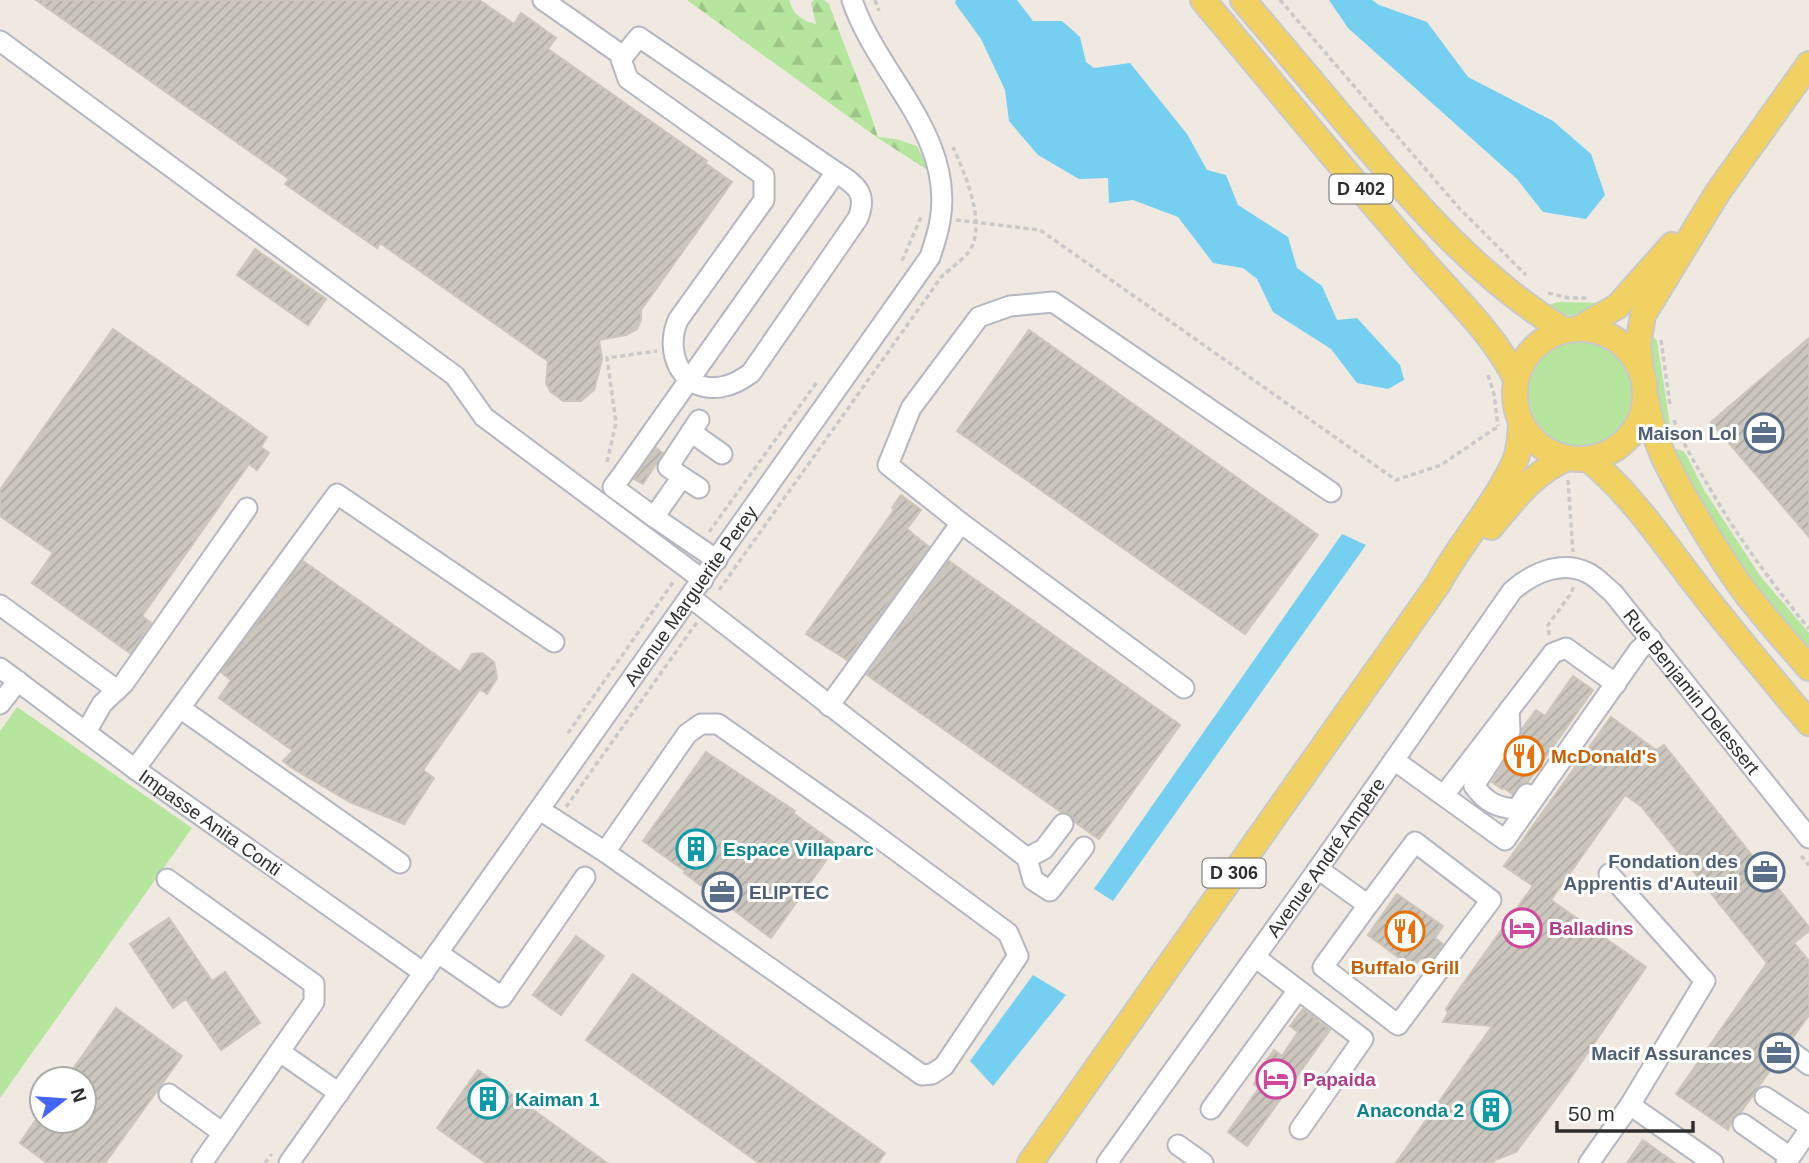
<svg xmlns="http://www.w3.org/2000/svg" width="1809" height="1163" font-family="Helvetica,sans-serif">
<style>
.grass{fill:#b6e59e}
.forest{fill:url(#forest-firs)}
.water{fill:#75cff0}
.building{fill:url(#building-hatch);stroke:#cbc5ba;stroke-width:2}
.lines{fill:none;stroke-linecap:round;stroke-linejoin:round}
.minor-casing{stroke:#b4b7c1;stroke-width:23}
.major-casing{stroke:#c9c9c9;stroke-width:28}
.path{stroke:#c9c9c9;stroke-width:3.5;stroke-dasharray:5 3.5;stroke-linecap:butt}
.minor{stroke:#fff;stroke-width:19}
.major{stroke:#f2d163;stroke-width:24}
.labels{text-anchor:middle;dominant-baseline:central;stroke-width:6;stroke-linejoin:round;paint-order:stroke}
.shield{fill:#fff;stroke:#6d6d6d;stroke-width:2}
.shield-label{font-size:18px;font-weight:bold;fill:#2e2e2e}
.service-label{font-size:19px;font-weight:bold;fill:#4e5e75;stroke:#fff;text-anchor:end}
.street-label{font-size:19px;fill:#2e2e2e;stroke:#fff}
.food-label{font-size:19px;font-weight:bold;fill:#c56008;stroke:#fff;text-anchor:start}
.culture-label{font-size:19px;font-weight:bold;fill:#0d838f;stroke:#fff;text-anchor:start}
.hotel-label{font-size:19px;font-weight:bold;fill:#b23c85;stroke:#fff;text-anchor:start}
</style>
<defs>
<pattern id="forest-firs" width="22" height="20" patternUnits="userSpaceOnUse" patternTransform="scale(1.75)"><rect width="22" height="20" fill="#b6e59e"/><path d="M5 1l3.5 6h-7zM16 11l3.5 6h-7z" fill="#9dc588"/></pattern>
<pattern id="building-hatch" width="6" height="6" patternUnits="userSpaceOnUse" patternTransform="scale(1.75)"><rect width="6" height="6" fill="#cbc7bf"/><path d="M-1 1l2-2M0 6l6-6M5 7l2-2" fill="none" stroke="#afaba4"/></pattern>
</defs>
<rect width="100%" height="100%" fill="#efe9e1"/>
<g class="grass">
<path d="M1558 302 1602 303C1578 315 1570 322 1546 306Z"/>
<path d="M1650 333 1657 341 1671 431 1667 436 1658 410 1657 377 1648 353Z"/>
<circle cx="1581" cy="394" r="52"/>
<path d="M1676 449 1683 451 1687 456 1704 490 1761 577 1809 633V651C1755 587 1711 524 1673 450Z"/>
<path d="M17 707 192 828 0 1098V731Z"/>
</g>
<path class="forest" d="M687 0H789C793 14 802 21 816 24L811 3 814 0H824L829 4C845 49 864 92 878 137L896 139 917 146 929 171 878 138Z"/>
<g class="water">
<path d="M956 0H1017L1033 21H1062L1080 37 1086 62 1094 68 1130 63 1187 134 1207 170 1226 175 1238 205 1288 237 1297 268 1322 286 1337 320 1357 318 1400 365 1404 380 1388 389 1357 383 1331 349 1273 312 1257 279 1243 268 1213 263 1178 217 1133 200 1109 203 1108 178 1079 179 1038 155 1009 121 1005 90 981 39 955 3Z"/>
<path d="M1329 0H1372L1379 5 1427 22 1468 77 1553 121 1591 154 1605 195 1586 219 1543 212 1517 179 1348 28Z"/>
<path d="M1342 534 1366 545 1113 901 1094 889Z"/>
<path d="M1033 975 1066 995 993 1086 970 1061Z"/>
</g>
<g class="building">
<path d="M36 0H479L514 24 521 13 556 38 548 49 707 161 705 163 732 182 641 310V320L637 329 626 335 599 340 602 359 594 390 581 401H563L550 391 546 383 548 361 380 243 377 248 285 184 289 179Z"/>
<path d="M255 249 326 299 308 325 237 275Z"/>
<path d="M113 329 267 437 261 447 269 453 257 470 249 464 142 616 151 623 130 653 32 583 53 553 0 516V490Z"/>
<path d="M1029 330 1318 535 1245 634 957 431Z"/>
<path d="M1809 338V537L1711 422Z"/>
<path d="M656 448 663 453 643 484 634 479Z"/>
<path d="M901 495 921 510 907 529 929 547 847 660 806 634 894 510 892 508Z"/>
<path d="M303 561 460 672 472 654 482 653 494 662 497 678 487 694 480 689 423 770 434 778 404 824 350 802 292 768 283 761 293 751 219 698 231 680 221 672Z"/>
<path d="M949 561 1180 725 1099 839 1075 822 1070 814 1061 812 867 675Z"/>
<path d="M1573 676 1593 690 1528 782 1521 783 1512 794 1504 788 1502 789 1492 782 1520 738 1522 729 1536 710 1545 716Z"/>
<path d="M1611 717 1656 750 1664 745 1809 927V931L1794 943 1809 961V1015L1791 1040 1782 1045 1780 1056 1741 1112 1733 1118 1728 1130 1676 1094 1767 963 1642 807 1625 795 1551 900 1646 967 1568 1082 1516 1152 1495 1160 1493 1163H1396L1492 1026 1443 1022 1448 1013 1446 1009 1455 995 1533 886 1504 866Z"/>
<path d="M706 752 795 811 793 813 837 845 771 938 684 873 685 871 643 841Z"/>
<path d="M1397 894 1443 926 1435 938 1443 944 1429 963 1421 958 1413 968 1368 935Z"/>
<path d="M169 918 212 981 225 972 260 1023 221 1050 186 999 173 1008 130 944Z"/>
<path d="M576 936 604 956 561 1015 533 995Z"/>
<path d="M633 974 885 1153 878 1163H759L586 1040Z"/>
<path d="M116 1008 182 1056 105 1163H47L20 1143 35 1121H84V1079H66Z"/>
<path d="M1303 1009 1330 1030 1247 1146 1228 1132 1259 1088 1254 1084 1260 1075 1257 1073 1274 1050 1282 1056 1298 1032 1290 1026Z"/>
<path d="M478 1070 607 1163H486L437 1128Z"/>
<path d="M1643 1140 1675 1163H1627Z"/>
</g>
<g class="lines">
<g class="minor-casing">
<g id="minor">
<path d="M543 0 623 56"/>
<path d="M0 41 455 376 484 417 703 580"/>
<path d="M699 420 668 467 682 477 654 517 717 560"/>
<path d="M691 432 722 454"/>
<path d="M682 477 699 488"/>
<path d="M654 517 613 487 622 475C693 374 765 273 836 172L639 37 621 59 628 79 764 176V200L678 320C664 352 681 393 721 387 733 385 741 380 751 373L858 218C868 193 856 185 836 172"/>
<path d="M690 597 1027 858 1033 880 1050 891 1084 847"/>
<path d="M0 605 117 690"/>
<path id="s1" d="M0 668 135 769 424 973"/>
<path d="M1184 688 961 523 888 465 911 408 979 317 1010 306 1053 302 1331 492"/>
<path d="M0 704 18 681"/>
<path d="M829 706 961 523"/>
<path d="M180 708 400 863"/>
<path d="M1509 710 1510 731 1474 786C1486 802 1497 808 1517 809L1527 794"/>
<path d="M86 732 102 704 124 683 247 508"/>
<path d="M1394 760 1505 840 1639 650 1651 639"/>
<path d="M135 769 337 494 554 642"/>
<path d="M1444 795 1553 653 1566 648 1616 684"/>
<path d="M540 810 605 852 922 1075 932 1074 944 1066 1018 956 1008 933 863 826 718 724H701L687 734 605 852"/>
<path d="M1027 858 1044 849 1063 824"/>
<path d="M1318 869 1368 905 1323 967 1398 1025 1491 900 1415 842 1368 905"/>
<path d="M167 879 314 984V1002L202 1163"/>
<path d="M438 953 502 997 585 877"/>
<path d="M1255 957 1363 1039 1300 1129"/>
<path d="M280 1052 339 1093"/>
<path d="M1792 1052 1809 1065"/>
<path d="M169 1094 223 1133"/>
<path d="M1765 1097 1809 1126"/>
<path d="M1630 1105 1713 1163"/>
<path d="M1211 1109 1298 990"/>
<path d="M1743 1124 1790 1157"/>
<path d="M1178 1145 1203 1163"/>
<path id="s2" d="M289 1163 930 257C934 245 938 233 940 221 955 135 877 75 852 0"/>
<path id="s3" d="M1107 1163 1318 869 1512 591C1531 574 1560 560 1586 572 1596 576 1604 586 1613 593L1809 838"/>
<path d="M1589 1163 1630 1105 1705 981 1609 874"/>
<path d="M1786 1163 1809 1130"/>
</g>
</g>
<g class="major-casing">
<g id="major">
<path d="M1203 0C1273 83 1341 168 1413 250 1448 292 1492 330 1516 379"/>
<path d="M1243 0C1281 45 1318 89 1356 134 1417 206 1482 281 1564 330"/>
<path d="M1580 328 1618 306 1672 245"/>
<circle cx="1580" cy="394" r="65"/>
<path d="M1641 369 1638 344 1643 315 1718 192 1809 64"/>
<path d="M1646 399C1653 442 1670 471 1691 508 1707 534 1722 560 1740 585 1761 614 1786 641 1809 668"/>
<path d="M1588 459C1632 494 1665 545 1700 590 1735 635 1772 679 1809 723"/>
<path d="M1491 527C1515 498 1532 474 1567 458"/>
<path d="M1030 1163 1438 584C1461 542 1495 505 1515 461 1520 450 1520 435 1521 423"/>
</g>
</g>
<g class="path">
<path d="M875 0 879 11"/>
<path d="M1280 0 1459 208 1526 275"/>
<path d="M956 220 1040 230 1396 480 1441 465 1494 429 1498 428"/>
<path d="M902 261 921 217"/>
<path d="M1548 293 1569 298H1588"/>
<path d="M1661 340 1670 405"/>
<path d="M1488 375 1494 394 1498 426"/>
<path d="M1674 420C1683 444 1696 465 1709 487 1738 538 1772 583 1809 629"/>
<path d="M607 462 616 423 607 358 657 351"/>
<path d="M1568 480 1573 552"/>
<path d="M709 532 817 382"/>
<path d="M719 590 942 276C951 268 969 256 973 244 983 215 965 174 953 147"/>
<path d="M1549 635 1548 625 1572 592 1573 587"/>
<path d="M568 733 674 581"/>
<path d="M566 807 697 622"/>
<path d="M1801 856 1809 865"/>
<path d="M265 1163 272 1154"/>
</g>
<use href="#minor" class="minor"/>
<use href="#major" class="major"/>
</g>
<defs>
<g id="office-ring" transform="scale(2.0125)"><circle r="9.5" fill="#fff" stroke="#5c6f8a" stroke-width="1.5"/><path d="M-6-3h4V-5.5h4V-3h4V5H-6ZM-1-4.5V-3h2v-1.5ZM-6 0V1H6V0Z" fill="#5c6f8a"/></g>
<g id="restaurant-ring" transform="scale(2.0125)"><circle r="9.5" fill="#fff" stroke="#e8710a" stroke-width="1.5"/><path d="M-5-6h1v4h1v-4h1v4h1v-4h1v5L-1.5 .5V6h-2V.5L-5-1ZM5-6V6H3V1.5H1.5Q1.5-4 5-6Z" fill="#e8710a"/></g>
<g id="building-ring" transform="scale(2.0125)"><circle r="9.5" fill="#fff" stroke="#0f9aa8" stroke-width="1.5"/><path d="M-4-6H4V6H1V3H-1V6H-4ZM-2.5-4.3h1.7v1.8h-1.7ZM.8-4.3h1.7v1.8H.8ZM-2.5-1h1.7V.8h-1.7ZM.8-1h1.7V.8H.8Z" fill="#0f9aa8"/></g>
<g id="hotel-ring" transform="scale(2.0125)"><circle r="9.5" fill="#fff" stroke="#d1479c" stroke-width="1.5"/><path d="M-6-4.5h1.5V1H6V5H4.5V3h-9V5H-6ZM-4 0a1.8 1.8 0 1 1 3.6 0ZM.5 0V-2.5h3Q6-2.5 6 0Z" fill="#d1479c"/></g>
</defs>
<g fill-rule="evenodd">
<use href="#office-ring" x="1764" y="433"/>
<use href="#restaurant-ring" x="1524" y="756"/>
<use href="#building-ring" x="696" y="849"/>
<use href="#office-ring" x="1765" y="872"/>
<use href="#office-ring" x="722" y="892"/>
<use href="#hotel-ring" x="1522" y="928"/>
<use href="#restaurant-ring" x="1405" y="931"/>
<use href="#office-ring" x="1779" y="1053"/>
<use href="#hotel-ring" x="1276" y="1079"/>
<use href="#building-ring" x="488" y="1099"/>
<use href="#building-ring" x="1491" y="1110"/>
</g>
<g class="labels">
<g class="shield">
<rect x="1329.5" y="174.5" width="63" height="29" rx="5"/>
<rect x="1202.5" y="858.5" width="63" height="29" rx="5"/>
</g>
<g class="shield-label">
<text x="1361" y="189">D 402</text>
<text x="1234" y="873">D 306</text>
</g>
<g class="service-label">
<text x="1737" y="433">Maison Lol</text>
<text x="1738" y="861">Fondation des<tspan x="1738" dy="22">Apprentis d'Auteuil</tspan></text>
<text x="749" y="892" text-anchor="start">ELIPTEC</text>
<text x="1752" y="1053">Macif Assurances</text>
</g>
<g class="street-label">
<text stroke="none"><textPath href="#s2" startOffset="695">Avenue Marguerite Perey</textPath></text>
<text stroke="none"><textPath href="#s3" startOffset="942">Rue Benjamin Delessert</textPath></text>
<text stroke="none"><textPath href="#s1" startOffset="261">Impasse Anita Conti</textPath></text>
<text stroke="none"><textPath href="#s3" startOffset="376">Avenue André Ampère</textPath></text>
</g>
<g class="food-label">
<text x="1551" y="756">McDonald's</text>
<text x="1405" y="967" text-anchor="middle">Buffalo Grill</text>
</g>
<g class="culture-label">
<text x="723" y="849">Espace Villaparc</text>
<text x="515" y="1099">Kaiman 1</text>
<text x="1464" y="1110" text-anchor="end">Anaconda 2</text>
</g>
<g class="hotel-label">
<text x="1549" y="928">Balladins</text>
<text x="1303" y="1079">Papaida</text>
</g>
</g>
<g transform="translate(63 1100) rotate(73)"><circle r="33" fill="#ffffff" stroke="#ababab" stroke-width="2"/>
<path d="M0-5L12 26L0 18L-12 26Z" fill="#4264fb"/>
<text y="-10" font-size="19" font-weight="bold" text-anchor="middle" fill="#2e2e2e">N</text>
</g>
<path d="M1557 1121v10h136v-10" fill="none" stroke="#2e2e2e" stroke-width="3.5"/>
<text x="1568" y="1121" font-size="21" fill="#2e2e2e" stroke="#ffffff" stroke-width="5" paint-order="stroke">50 m</text>
</svg>
